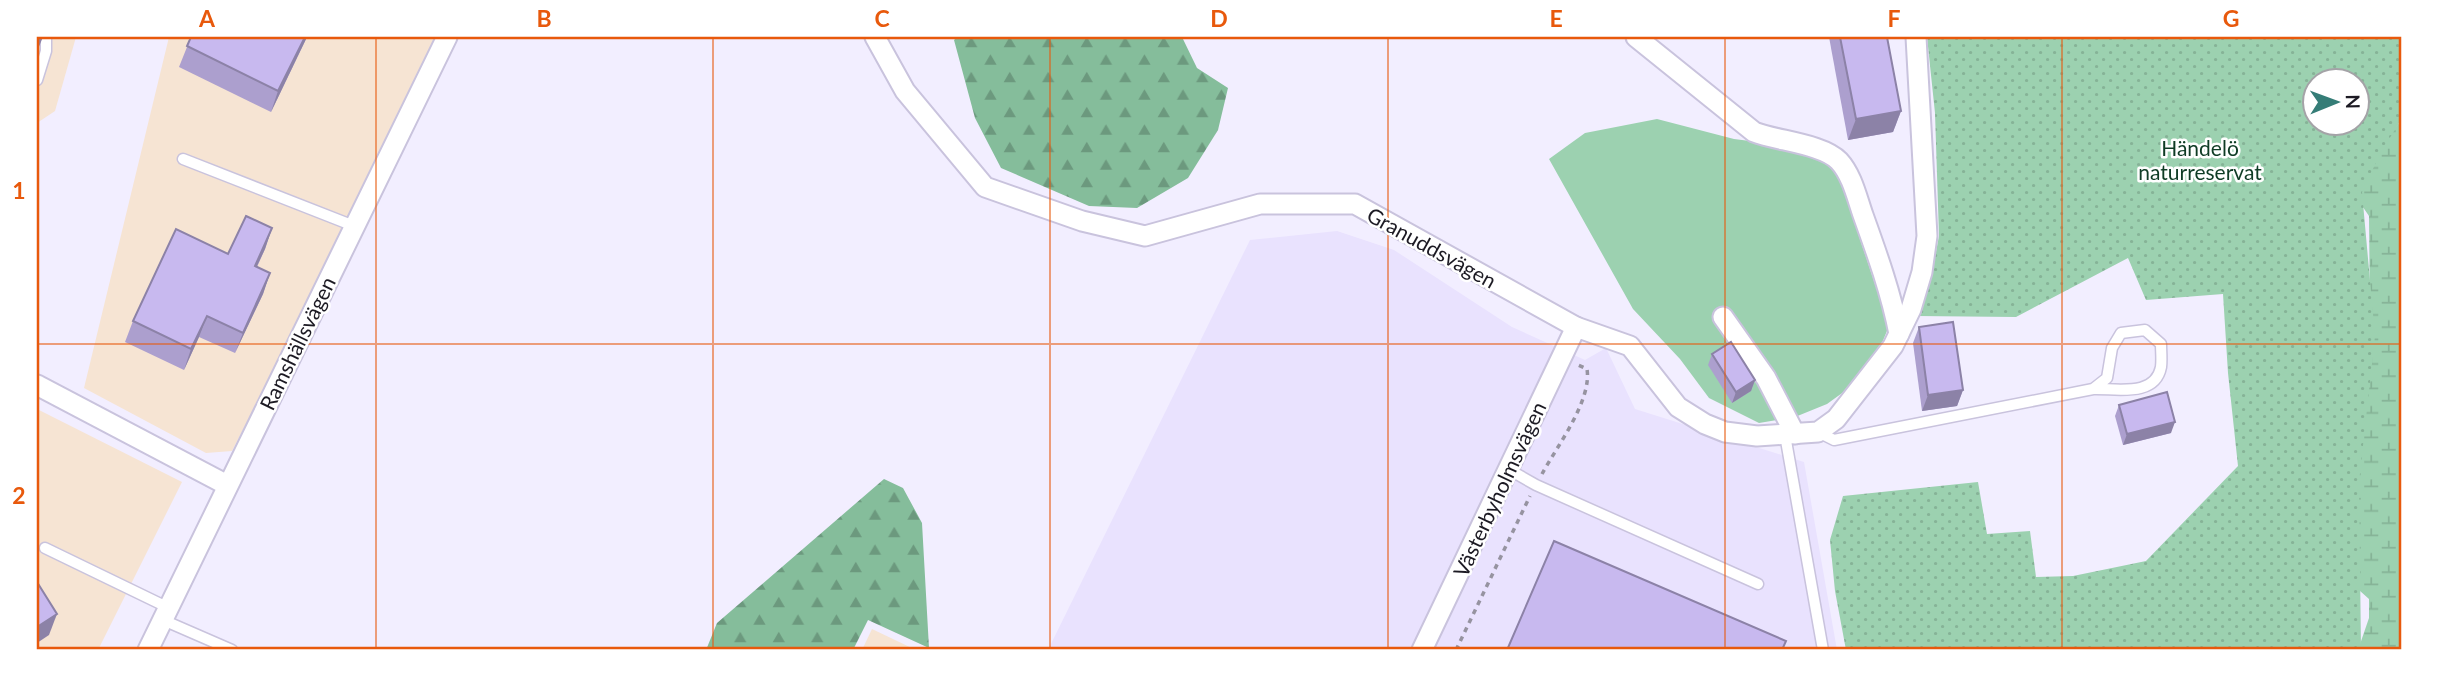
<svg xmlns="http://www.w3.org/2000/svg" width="2438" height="687" font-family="Lato,sans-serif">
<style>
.built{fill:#e9e2fe}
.industrial{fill:#f6e4d3}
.grass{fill:#9cd1b0}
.forest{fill:url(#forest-firs)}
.wetland{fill:url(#wetland-marsh)}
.park{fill:url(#park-dots);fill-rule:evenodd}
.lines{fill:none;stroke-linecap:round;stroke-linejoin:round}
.lane-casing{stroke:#c9c3dd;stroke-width:13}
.street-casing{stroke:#c9c3dd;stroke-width:23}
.path{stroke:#9693a0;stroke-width:3.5;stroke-dasharray:5 5;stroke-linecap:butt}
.lane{stroke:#fff;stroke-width:10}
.street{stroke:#fff;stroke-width:19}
.wall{fill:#ac9fce}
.shaded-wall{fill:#8c82a7}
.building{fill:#c8b9ef;stroke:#8c82a7;stroke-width:2}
.grid{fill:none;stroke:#e8590c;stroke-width:2;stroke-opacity:0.55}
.labels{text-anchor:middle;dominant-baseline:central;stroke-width:5;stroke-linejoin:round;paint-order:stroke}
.park-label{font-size:21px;fill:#0f3c25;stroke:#fff}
.street-label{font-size:21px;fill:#1c1a23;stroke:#fff}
.neatline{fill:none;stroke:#e8590c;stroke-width:2.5}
.grid-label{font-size:23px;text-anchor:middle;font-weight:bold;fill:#e8590c}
</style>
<defs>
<pattern id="forest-firs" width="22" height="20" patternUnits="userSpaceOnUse" patternTransform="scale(1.75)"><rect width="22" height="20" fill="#85bd9b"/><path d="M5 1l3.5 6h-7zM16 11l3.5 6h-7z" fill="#6c997e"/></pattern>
<pattern id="wetland-marsh" width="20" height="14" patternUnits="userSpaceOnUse" patternTransform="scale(1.75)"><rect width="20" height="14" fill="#9cd1b0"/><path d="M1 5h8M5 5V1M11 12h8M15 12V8" fill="none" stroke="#86b397"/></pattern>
<pattern id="park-dots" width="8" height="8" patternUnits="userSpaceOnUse" patternTransform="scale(1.75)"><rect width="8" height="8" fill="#9cd1b0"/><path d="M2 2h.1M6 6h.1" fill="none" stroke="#86b397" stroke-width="1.8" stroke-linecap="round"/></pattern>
</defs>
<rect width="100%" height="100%" fill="#f2eeff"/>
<path class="built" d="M1337 231 1394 250 1512 327 1585 360 1606 348 1635 409 1804 462 1837 650H1048L1250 240Z"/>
<g class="industrial">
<path d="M37 37H76L55 111 37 123Z"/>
<path d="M169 37H439L328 264 232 451 206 453 84 388Z"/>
<path d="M37 409 182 482 98 650H37Z"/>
<path d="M872 629 916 650H862Z"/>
</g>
<path class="grass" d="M1657 119 1734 139 1799 147 1832 164 1843 188 1889 326 1882 343 1856 383 1827 404 1795 417 1759 423 1709 398 1680 359 1633 309 1549 159 1585 133Z"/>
<g class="forest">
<path d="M957 37H1182L1197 68 1228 88 1218 130 1188 178 1137 208 1089 206 1001 168 975 118 954 40Z"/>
<path d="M884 479 903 488 922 523 929 648 868 620 853 650H706L717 623Z"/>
</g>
<path class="wetland" d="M2401 121V650H2358L2369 618V599L2350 582 2370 317 2369 216 2356 197V172Z"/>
<path class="park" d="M1927 37H2401V120L2381 152 2362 192 2375 336 2359 482 2361 650H1846L1835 591 1830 540 1843 496 1978 482 1987 534 2030 531 2036 577 2073 576 2146 561 2238 466 2228 373 2223 294 2146 300 2128 258 2016 317 1916 316 1914 318 1930 283 1939 236 1935 113ZM2316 80H2358V122H2316Z"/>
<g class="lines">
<g class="lane-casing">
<g id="lane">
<path d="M37 80 46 51V37"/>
<path d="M183 159 354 226"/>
<path d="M1818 432 1834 440 2093 389C2115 388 2155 398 2161 367 2162 360 2161 351 2161 344L2145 330 2121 333 2112 348 2107 378 2093 389"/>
<path d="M1785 435 1823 650"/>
<path d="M1508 469 1536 485 1758 584"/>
<path d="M45 548 169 608"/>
<path d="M163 620 232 650"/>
</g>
</g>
<g class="street-casing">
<g id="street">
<path d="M875 37 905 91 985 187 1082 221 1145 236 1260 204H1355L1576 327 1630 346 1678 407 1705 424 1725 432 1757 436 1818 432 1836 419 1893 346 1911 309 1922 272 1927 236 1916 37"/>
<path d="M1636 37 1754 132C1777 141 1823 144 1839 161 1852 175 1857 198 1863 215 1877 254 1891 293 1899 334"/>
<path d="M1723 317 1766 378 1795 434"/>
<path d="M37 385 227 485"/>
<path d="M148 650 447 37"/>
<path d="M1422 650 1576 327"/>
</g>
</g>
<g class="path">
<path d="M1542 474C1557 446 1592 401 1587 369L1576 364"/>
<path d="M1456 650 1530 496"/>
</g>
<use href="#lane" class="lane"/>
<use href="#street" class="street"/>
</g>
<g class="wall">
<path d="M191 37H307L271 112 179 67Z"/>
<path d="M1829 37H1887L1901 111 1893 132 1848 140Z"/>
<path d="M272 228 265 249 257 267 270 273 263 294 235 353 199 337 184 370 125 342 133 321Z"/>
<path d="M1919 327 1963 390 1957 406 1922 411 1913 343Z"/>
<path d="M1712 354 1755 380 1751 391 1732 403 1708 365Z"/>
<path d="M2119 405 2171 433 2123 445 2115 416Z"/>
</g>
<g class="shaded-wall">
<path d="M40 37H43L38 49 37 50V39Z"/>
<path d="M305 37H307L271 112 278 91Z"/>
<path d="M1901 111 1893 132 1848 140 1856 119Z"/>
<path d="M272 228 265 249 247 287 255 266Z"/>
<path d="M270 273 263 294 235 353 243 333Z"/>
<path d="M207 316 199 337 184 370 191 349Z"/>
<path d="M1755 380 1751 391 1732 403 1736 392Z"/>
<path d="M1963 390 1957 406 1922 411 1928 395Z"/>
<path d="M2175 422 2171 433 2123 445 2127 434Z"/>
<path d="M57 614 49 635 37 643V627Z"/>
</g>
<g class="building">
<path d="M191 37H305L278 91 187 46Z"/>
<path d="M1840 37H1887L1901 111 1856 119Z"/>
<path d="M246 216 272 228 255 266 270 273 243 333 207 316 191 349 133 321 176 229 228 254Z"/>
<path d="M1953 322 1963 390 1928 395 1919 327Z"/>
<path d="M1731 342 1755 380 1736 392 1712 354Z"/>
<path d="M2167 392 2175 422 2127 434 2119 405Z"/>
<path d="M1554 541 1786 641 1782 650H1507Z"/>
<path d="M37 582 57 614 37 627Z"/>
</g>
<path class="grid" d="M376 37V650M713 37V650M1050 37V650M1388 37V650M1725 37V650M2062 37V650M37 344H2401"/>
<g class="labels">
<g class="park-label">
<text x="2200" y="147">Händelö<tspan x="2200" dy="24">naturreservat</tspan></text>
</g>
<g class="street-label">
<text transform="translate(1432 247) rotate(29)">Granuddsvägen</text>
<text transform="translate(297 343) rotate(-64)">Ramshällsvägen</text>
<text transform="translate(1499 489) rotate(-65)">Västerbyholmsvägen</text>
</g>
</g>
<rect width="2438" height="687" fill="none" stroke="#ffffff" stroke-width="77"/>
<g transform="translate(2336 102) rotate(89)"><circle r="33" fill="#ffffff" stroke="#a4a3a7" stroke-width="2"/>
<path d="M0-5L12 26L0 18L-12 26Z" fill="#357d77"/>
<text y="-10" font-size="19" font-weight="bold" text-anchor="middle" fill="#1c1a23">N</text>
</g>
<rect x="38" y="38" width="2362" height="610" class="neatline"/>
<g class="grid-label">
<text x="207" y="27">A</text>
<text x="544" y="27">B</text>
<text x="882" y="27">C</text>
<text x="1219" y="27">D</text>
<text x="1556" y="27">E</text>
<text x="1894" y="27">F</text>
<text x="2231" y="27">G</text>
<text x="19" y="199">1</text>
<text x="19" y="504">2</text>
</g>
</svg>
